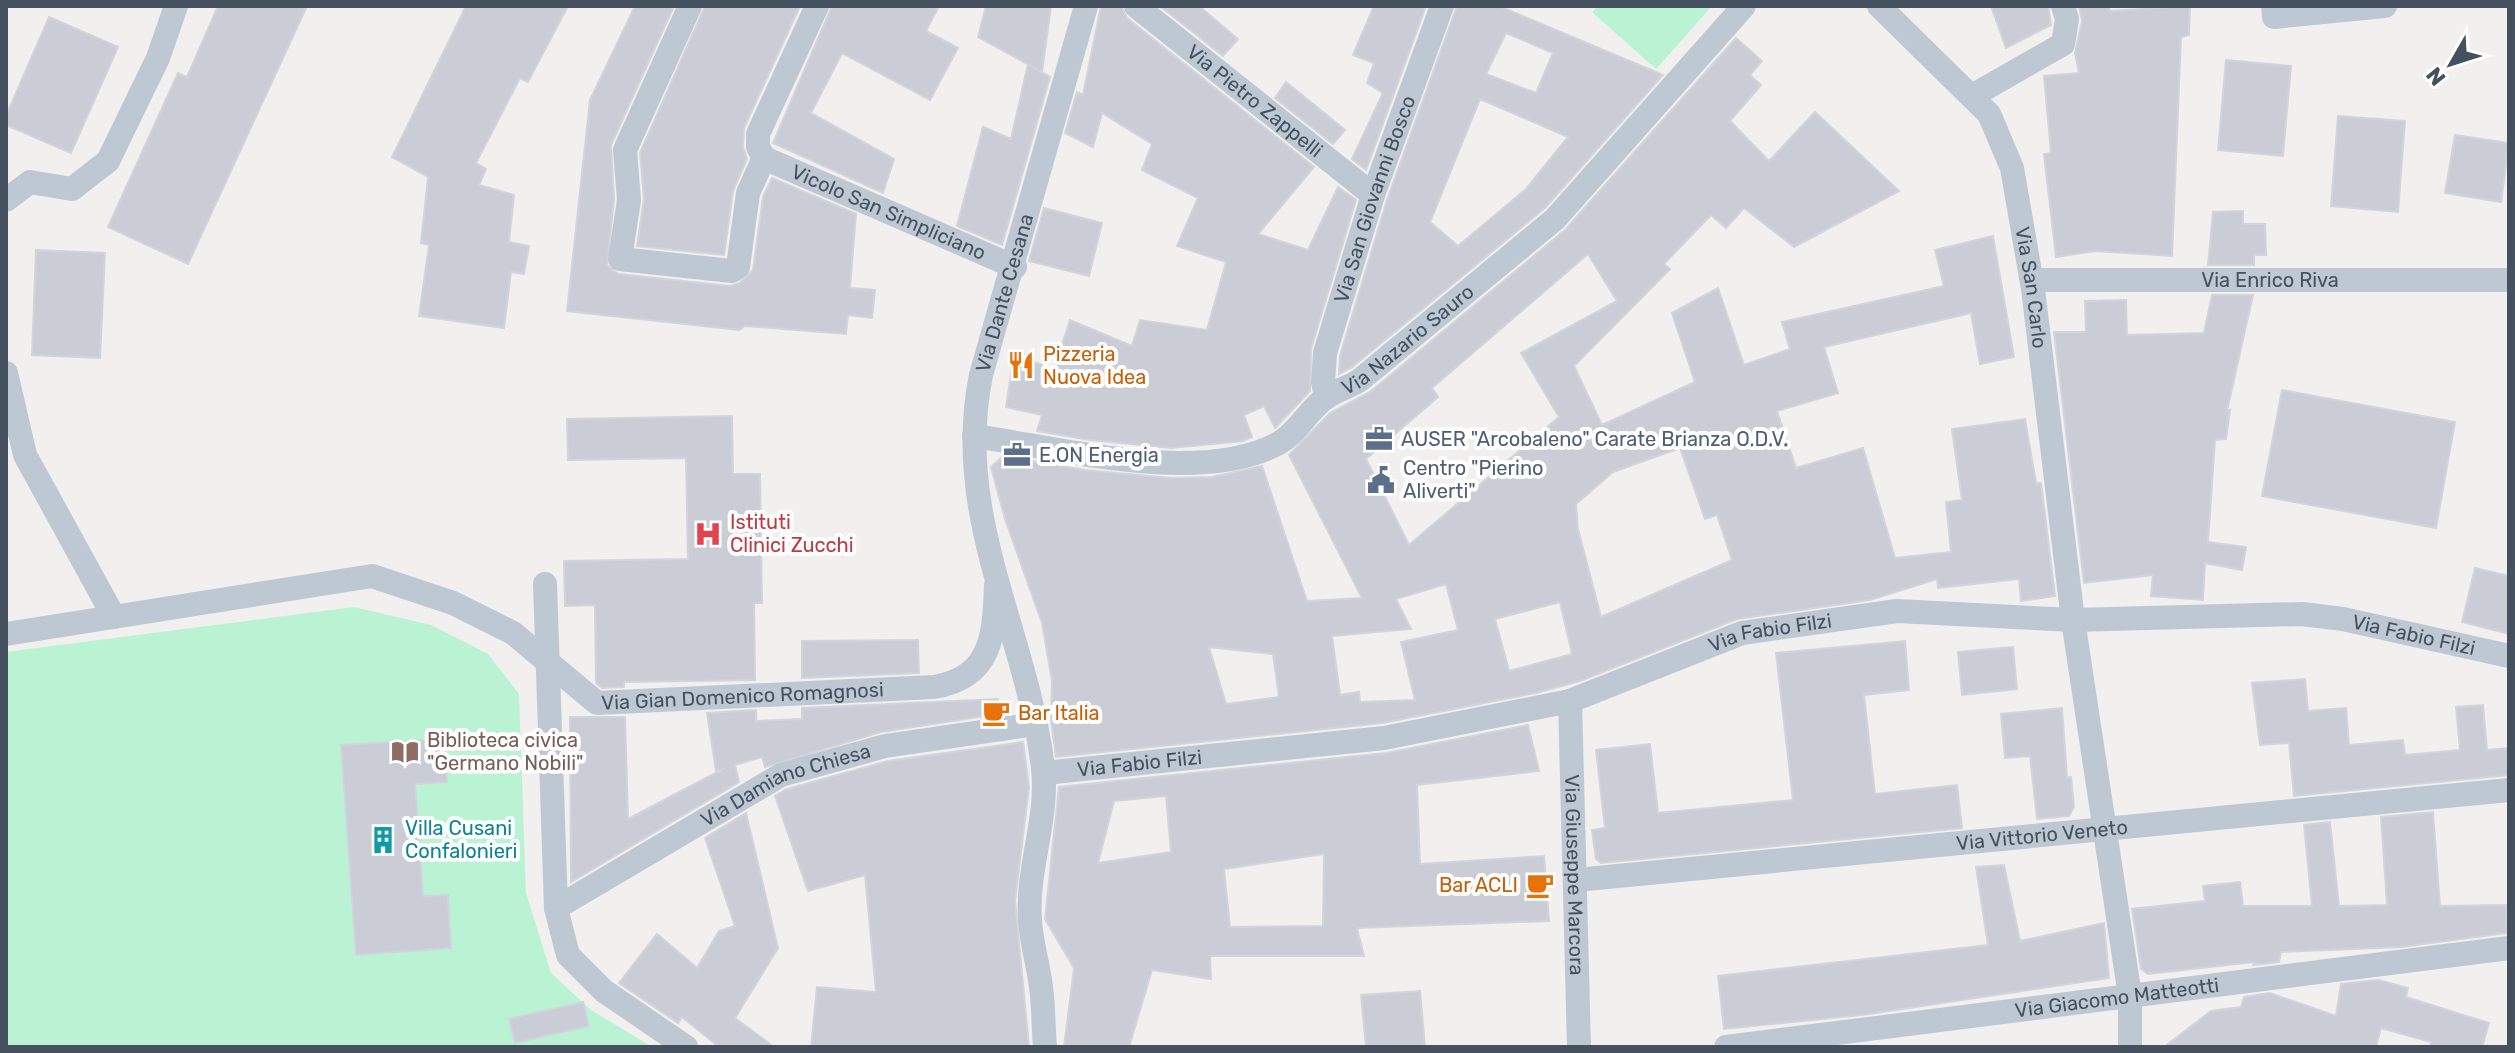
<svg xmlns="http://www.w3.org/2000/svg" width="2515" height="1053" font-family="Rubik,sans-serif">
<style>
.green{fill:#b9f3d3}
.building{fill:#cacdd5;stroke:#d2d4db;stroke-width:2;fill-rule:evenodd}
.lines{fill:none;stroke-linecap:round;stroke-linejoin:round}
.minor{stroke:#bec8d2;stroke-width:24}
.labels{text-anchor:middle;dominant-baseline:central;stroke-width:8;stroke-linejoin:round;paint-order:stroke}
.street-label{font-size:20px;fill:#45515e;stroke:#fff}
.food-label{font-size:20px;fill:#c56008;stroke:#fff;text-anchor:start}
.service-label{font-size:20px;fill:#4e5e75;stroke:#fff;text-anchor:start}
.health-label{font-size:20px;fill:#be3a42;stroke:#fff;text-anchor:start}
.education-label{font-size:20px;fill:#785e54;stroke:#fff;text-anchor:start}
.culture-label{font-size:20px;fill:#0d838f;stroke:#fff;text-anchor:start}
</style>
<rect width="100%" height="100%" fill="#f2efef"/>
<g class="green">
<path d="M1598 6H1712L1656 69 1592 12Z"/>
<path d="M354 607 431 625 488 654 519 694 526 893 551 973 591 1010 652 1047H6V652Z"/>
</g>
<g class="building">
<path d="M218 6H307L188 264 108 227 178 73 187 77Z"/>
<path d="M466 6H568L528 82 520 78 476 163 486 169 479 185 514 195 509 242 529 246 524 274 511 272 504 328 419 316 429 245 421 243 428 177 392 157Z"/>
<path d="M635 6H674L611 145 614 199 607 265 618 274 730 286 740 283 753 270 763 197 772 178 856 214 850 288 875 290 872 318 848 315 846 334 745 326 739 330 567 311 590 100Z"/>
<path d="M705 6H800L744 128 743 147 747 159 733 191 724 255 637 246 644 199 640 153Z"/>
<path d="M832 6H939L926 31 958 48 930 100 842 53 811 113 894 159 883 193 773 143Z"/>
<path d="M986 6H1051L1042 72 978 37Z"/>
<path d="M1101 6H1121L1127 18 1314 167 1258 234 1308 250 1338 187 1356 200 1311 349 1310 391 1275 428 1264 406 1244 415 1252 437 1243 441 1171 448 1090 440 1037 431 1042 415 1006 407 1014 355 1054 369 1070 320 1132 346 1140 320 1207 330 1226 262 1177 246 1198 198 1142 170 1152 144 1102 113 1093 147 1065 133 1077 92 1083 95Z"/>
<path d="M1160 6H1199L1238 39 1223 56Z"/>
<path d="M1374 6H1426L1366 170 1352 159 1383 93 1367 83 1374 63 1353 55Z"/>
<path d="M1457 6H1499L1663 75 1545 208 1351 368 1339 374 1340 356 1387 200ZM1506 33 1553 53 1536 93 1486 74ZM1480 99 1568 137 1526 189 1458 246 1430 222Z"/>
<path d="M1991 6H2048L2051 25 2006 48Z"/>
<path d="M2079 6H2108L2110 11 2190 6 2189 35 2181 37 2172 256 2095 251 2056 257 2044 154 2051 153 2044 76 2079 73 2075 53 2082 21Z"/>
<path d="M49 17 118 47 71 153 6 125V116Z"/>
<path d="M1736 38 1762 61 1750 75 1761 85 1730 121 1769 161 1815 112 1899 191 1794 247 1744 208 1726 228 1711 215 1664 264 1670 269 1574 366 1602 425 1695 382 1672 313 1718 288 1744 365 1790 349 1782 322 1944 286 1935 250 1993 236 2014 357 1980 364 1971 313 1824 347 1838 393 1777 411 1796 468 1863 448 1895 558 1951 552 1946 502 1962 500 1952 429 2025 419 2036 483H2041L2055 596 2021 601 2019 579 1938 588 1937 579 1870 600 1737 619 1580 681 1536 693 1382 723 1056 757 1051 721 1052 681 1042 623 1005 519 991 467 1003 456 1085 470 1171 478 1212 477 1262 466 1307 601 1362 598 1289 455 1330 413 1370 392 1565 230ZM1588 254 1617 301 1521 353 1559 417 1409 545 1366 459 1438 397 1432 388ZM1680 448 1705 519 1717 515 1732 560 1601 617 1578 529 1576 504 1613 472ZM1446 584 1458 630 1401 642 1415 700 1360 702 1359 692 1340 695 1332 636 1411 629 1396 599ZM1560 602 1572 654 1509 671 1495 619ZM1209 647 1273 654 1279 697 1226 704Z"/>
<path d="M2226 60 2291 66 2283 156 2218 150Z"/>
<path d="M1028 64 1050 77 1002 245 957 226 983 127 1011 139Z"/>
<path d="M1286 82 1345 130 1333 144 1275 98Z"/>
<path d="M2338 116 2405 121 2398 212 2331 206Z"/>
<path d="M2455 135 2509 143 2501 202 2445 193Z"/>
<path d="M1044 208 1102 223 1089 276 1029 261Z"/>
<path d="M2243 211V224H2265L2266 255H2254V265H2208L2213 212Z"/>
<path d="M36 250 105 253 100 358 32 355Z"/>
<path d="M2212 295H2253L2227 411 2230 410 2226 439 2215 440 2208 542 2246 547 2242 570 2205 563 2203 600 2151 596 2153 575 2084 583 2054 332H2086L2085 301 2126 300 2127 335 2204 333Z"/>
<path d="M2282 390 2455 422 2436 528 2262 496Z"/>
<path d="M732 416 733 474H760L762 603H754L755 680 624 682V687L602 688 596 683 595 605 565 606 564 561 688 559 686 458 568 460 567 419Z"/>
<path d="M2475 568 2509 576V634L2462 622Z"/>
<path d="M918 640 919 673 802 678V641Z"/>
<path d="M1905 641 1909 690 1864 695 1875 794 1957 785 1962 828 1601 863 1596 859 1592 830 1605 828 1596 750 1650 744 1658 813 1793 800 1776 653Z"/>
<path d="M2013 647 2017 689 1962 695 1958 652Z"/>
<path d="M2305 679 2308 711 2346 708 2349 745 2403 740 2405 755 2460 750 2456 707 2483 705 2487 750 2509 748V775L2294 796 2289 743 2260 745 2252 683Z"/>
<path d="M998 699 999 714 881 732 765 767 762 757 735 765 739 782 571 882 570 717H625L628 819 725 768 716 771 707 713 756 710V721L802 719V708Z"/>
<path d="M2062 708 2067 778 2071 777 2074 807 2069 816 2037 819 2030 756 2005 758 2001 714Z"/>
<path d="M1528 725 1539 771 1417 785 1420 864 1544 856 1549 921 1357 928 1364 956H1210L1211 979 1152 970 1129 1047H1064L1074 968 1045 919 1059 787 1386 753ZM1166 796 1171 852 1098 863 1114 801ZM1324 854 1323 926 1230 927 1224 869Z"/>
<path d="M444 739 447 782 415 784 423 896 448 895 451 948 356 955 341 745Z"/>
<path d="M1023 742 1029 787 1015 901 1029 1047H811L817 987 876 992 865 875 808 891 775 796 787 789 888 761Z"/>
<path d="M2433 812 2440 906 2506 905 2507 933 2401 947 2281 952 2279 962 2253 965 2254 962 2148 974 2141 969 2132 909 2205 901 2203 886 2240 882 2243 906H2312L2304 825 2330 822 2339 906 2387 905 2381 817Z"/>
<path d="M746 813 778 948 735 1018 774 1047H719L682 1017 678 1023 619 983 657 934 697 968 719 931 735 926 705 838Z"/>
<path d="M2004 865 2020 941 2104 923 2109 978 1862 1015 1724 1029 1718 976 1988 945 1976 867Z"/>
<path d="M2378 980 2408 988 2406 997 2489 1023 2482 1047H2430L2431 1042 2381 1028 2376 1047H2164L2211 1011 2241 1007 2244 997 2270 993 2336 1016 2341 984Z"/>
<path d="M1420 991 1425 1047H1366L1361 995Z"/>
<path d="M583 1002 589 1026 515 1043 509 1019Z"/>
</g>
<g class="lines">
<g class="minor">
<path d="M690 6 625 150 629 200 620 259 732 271 738 267 748 193 764 158"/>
<path id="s1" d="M1136 6 1373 195"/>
<path id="s2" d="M1879 6 1989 114 2012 168 2033 289 2073 620 2130 996V1047"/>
<path d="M2273 6 2274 17 2385 6"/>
<path d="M1972 96 2063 44 2067 19 2063 6"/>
<path id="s3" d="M764 158 1015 267"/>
<path d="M764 158 758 147V134L817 6"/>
<path d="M6 200 30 182 72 189 108 161 158 58 176 6"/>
<path id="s4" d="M2032 280H2509"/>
<path d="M6 373 25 455 114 617"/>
<path id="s5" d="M1326 397 1323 382 1325 353 1373 195 1442 6"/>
<path id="s6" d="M974 436C1060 448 1200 486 1279 443 1299 432 1309 408 1327 397 1337 390 1350 387 1360 380L1555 219 1744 6"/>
<path d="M545 584 556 908 568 955 604 991 686 1047"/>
<path id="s7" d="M6 634 372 576 453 603 513 633 597 703 934 687C992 677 994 636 996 586"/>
<path id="s8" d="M1570 701 1579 1047"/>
<path id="s9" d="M1044 773 1384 738 1570 701 1742 633 1897 611 2073 620 2302 614 2343 619 2509 656"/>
<path id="s10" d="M1576 880 2509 790"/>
<path id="s11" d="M556 908 781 775 885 746 1036 724"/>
<path id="s12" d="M1045 1047C1043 1025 1044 1002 1040 980 1037 960 1031 940 1030 920 1026 870 1049 818 1043 768 1027 632 952 517 981 375L1086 6"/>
<path id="s13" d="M1726 1047 2509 948"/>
</g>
</g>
<defs>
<g id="restaurant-bare" transform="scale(2.16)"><path d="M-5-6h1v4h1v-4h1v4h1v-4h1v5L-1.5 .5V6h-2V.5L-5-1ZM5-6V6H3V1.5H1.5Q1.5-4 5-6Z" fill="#e8710a" stroke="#fff" stroke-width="2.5" paint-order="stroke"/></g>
<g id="office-bare" transform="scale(2.16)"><path d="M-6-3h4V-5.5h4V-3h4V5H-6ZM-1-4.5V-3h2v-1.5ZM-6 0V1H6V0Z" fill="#5c6f8a" stroke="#fff" stroke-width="2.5" paint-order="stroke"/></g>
<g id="civic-bare" transform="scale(2.16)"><path d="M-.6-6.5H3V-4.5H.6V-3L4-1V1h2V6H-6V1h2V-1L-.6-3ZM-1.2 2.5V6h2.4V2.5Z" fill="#5c6f8a" stroke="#fff" stroke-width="2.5" paint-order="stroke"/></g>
<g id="hospital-bare" transform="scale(2.16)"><path d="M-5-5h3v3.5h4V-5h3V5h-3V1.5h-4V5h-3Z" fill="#e0444e" stroke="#fff" stroke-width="2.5" paint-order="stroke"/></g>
<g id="cafe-bare" transform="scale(2.16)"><path d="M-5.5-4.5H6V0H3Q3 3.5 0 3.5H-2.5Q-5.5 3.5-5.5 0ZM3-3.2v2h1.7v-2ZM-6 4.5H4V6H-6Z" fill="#e8710a" stroke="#fff" stroke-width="2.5" paint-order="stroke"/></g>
<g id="library-bare" transform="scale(2.16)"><path d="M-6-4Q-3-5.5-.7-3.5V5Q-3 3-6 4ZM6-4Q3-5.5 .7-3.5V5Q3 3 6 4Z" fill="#8d6e63" stroke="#fff" stroke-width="2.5" paint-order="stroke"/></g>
<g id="building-bare" transform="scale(2.16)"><path d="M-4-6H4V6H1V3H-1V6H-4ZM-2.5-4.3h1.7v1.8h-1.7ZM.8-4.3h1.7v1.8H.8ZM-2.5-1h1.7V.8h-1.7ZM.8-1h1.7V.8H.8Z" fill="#0f9aa8" stroke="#fff" stroke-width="2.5" paint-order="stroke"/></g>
</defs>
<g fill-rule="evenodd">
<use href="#restaurant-bare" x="1021" y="365"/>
<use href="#office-bare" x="1379" y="439"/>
<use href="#office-bare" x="1017" y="455"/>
<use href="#civic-bare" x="1381" y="480"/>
<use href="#hospital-bare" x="708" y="534"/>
<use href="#cafe-bare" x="996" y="713"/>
<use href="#library-bare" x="405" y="752"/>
<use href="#building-bare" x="383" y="840"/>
<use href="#cafe-bare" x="1540" y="885"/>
</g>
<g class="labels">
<g class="street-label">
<text stroke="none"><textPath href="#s1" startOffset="152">Via Pietro Zappelli</textPath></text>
<text stroke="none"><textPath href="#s5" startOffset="206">Via San Giovanni Bosco</textPath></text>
<text stroke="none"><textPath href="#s3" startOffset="136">Vicolo San Simpliciano</textPath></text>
<text stroke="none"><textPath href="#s4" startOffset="238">Via Enrico Riva</textPath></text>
<text stroke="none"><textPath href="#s2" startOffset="334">Via San Carlo</textPath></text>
<text stroke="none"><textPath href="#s12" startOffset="768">Via Dante Cesana</textPath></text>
<text stroke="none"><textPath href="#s6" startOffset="476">Via Nazario Sauro</textPath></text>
<text stroke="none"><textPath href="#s9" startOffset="744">Via Fabio Filzi</textPath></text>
<text stroke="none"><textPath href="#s9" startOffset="1392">Via Fabio Filzi</textPath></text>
<text stroke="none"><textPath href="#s7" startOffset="778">Via Gian Domenico Romagnosi</textPath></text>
<text stroke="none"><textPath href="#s9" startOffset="96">Via Fabio Filzi</textPath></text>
<text stroke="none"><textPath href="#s11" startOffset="262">Via Damiano Chiesa</textPath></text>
<text stroke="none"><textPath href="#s10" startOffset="468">Via Vittorio Veneto</textPath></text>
<text stroke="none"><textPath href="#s8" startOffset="174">Via Giuseppe Marcora</textPath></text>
<text stroke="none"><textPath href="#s13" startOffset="394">Via Giacomo Matteotti</textPath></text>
</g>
<g class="food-label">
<text x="1043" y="354">Pizzeria<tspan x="1043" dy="23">Nuova Idea</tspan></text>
<text x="1018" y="713">Bar Italia</text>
<text x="1518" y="885" text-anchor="end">Bar ACLI</text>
</g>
<g class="service-label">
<text x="1401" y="439">AUSER "Arcobaleno" Carate Brianza O.D.V.</text>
<text x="1039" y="455">E.ON Energia</text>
<text x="1403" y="468">Centro "Pierino<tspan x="1403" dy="23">Aliverti"</tspan></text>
</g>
<g class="health-label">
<text x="730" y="522">Istituti<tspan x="730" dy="23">Clinici Zucchi</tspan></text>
</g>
<g class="education-label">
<text x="427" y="740">Biblioteca civica<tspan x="427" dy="23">"Germano Nobili"</tspan></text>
</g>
<g class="culture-label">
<text x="405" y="828">Villa Cusani<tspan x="405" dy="23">Confalonieri</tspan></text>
</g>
</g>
<rect width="2515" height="1053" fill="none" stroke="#45515e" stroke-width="16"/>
<g transform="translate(2451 64) rotate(231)" stroke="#ffffff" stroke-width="6" paint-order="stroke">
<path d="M0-6L14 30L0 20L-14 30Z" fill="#45515e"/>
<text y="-12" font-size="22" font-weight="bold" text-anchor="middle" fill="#45515e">N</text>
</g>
</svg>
